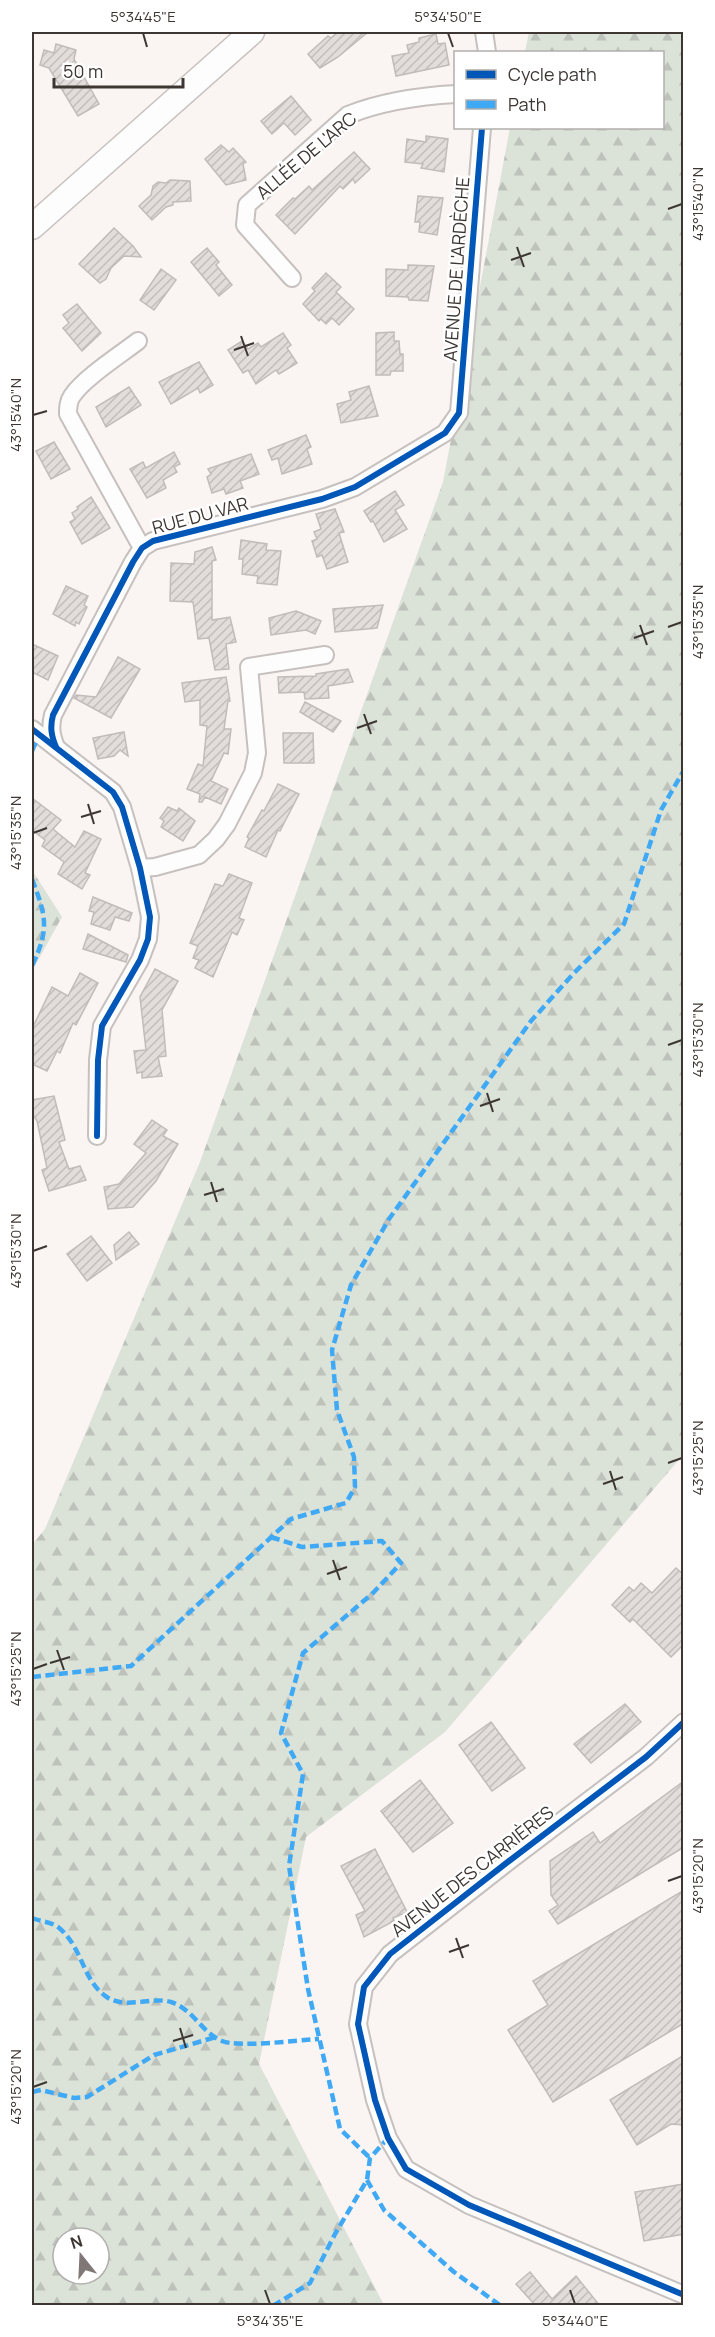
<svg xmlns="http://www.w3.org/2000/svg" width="715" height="2337" font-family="Manrope,sans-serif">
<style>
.forest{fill:url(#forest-firs);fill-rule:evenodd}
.building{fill:url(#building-hatch);stroke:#c1bcb9;stroke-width:1.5}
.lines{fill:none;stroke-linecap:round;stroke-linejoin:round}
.street-casing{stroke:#c6c1be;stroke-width:20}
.secondary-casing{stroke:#c6c1be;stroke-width:27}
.street{stroke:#fefdfd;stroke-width:16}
.secondary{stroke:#fefdfd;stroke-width:24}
.quiet{stroke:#3fa9f5;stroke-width:4.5;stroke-dasharray:9 4.5;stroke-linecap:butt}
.cycleway-casing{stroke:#fff;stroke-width:10}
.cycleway{stroke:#0057b8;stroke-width:6}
.ticks{fill:none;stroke:#3d3633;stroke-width:2}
.labels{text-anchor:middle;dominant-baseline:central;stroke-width:5;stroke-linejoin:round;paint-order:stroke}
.street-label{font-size:18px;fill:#3d3633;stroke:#fff}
.neatline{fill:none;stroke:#3d3633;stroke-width:2}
.ticks-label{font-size:15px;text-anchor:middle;fill:#3d3633}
</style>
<defs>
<pattern id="forest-firs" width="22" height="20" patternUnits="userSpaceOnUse" patternTransform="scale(1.5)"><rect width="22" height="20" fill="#dbe2d8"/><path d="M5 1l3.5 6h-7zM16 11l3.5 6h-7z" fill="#bdc2ba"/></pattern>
<pattern id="building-hatch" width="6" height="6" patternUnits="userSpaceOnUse" patternTransform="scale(1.5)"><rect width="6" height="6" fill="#e2dcda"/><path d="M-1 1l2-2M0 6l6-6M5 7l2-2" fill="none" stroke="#c3bdbc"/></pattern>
</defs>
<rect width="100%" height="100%" fill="#faf4f2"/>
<g class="forest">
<path d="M529 32H683V1455L445 1732 306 1837 259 2064 384 2305 32 2306V1545L45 1529 200 1162 443 482 510 128H662V52H525ZM63 2238H99V2274H63Z"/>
<path d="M32 870 62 917 32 971Z"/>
</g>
<g class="building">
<path d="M338 32H368L338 57 320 68 308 54 328 36 331 38Z"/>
<path d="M436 34 438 44 445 43 449 65 396 76 392 56 409 53 407 45 419 42V38Z"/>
<path d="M56 44 76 50 74 59 99 104 78 116 49 68 40 65 44 50 54 53Z"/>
<path d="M291 96 311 120 295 135 284 123 272 134 261 121Z"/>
<path d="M426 136 448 139 444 172 421 168 423 164 405 162 407 139 426 142Z"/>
<path d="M221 145 229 152 233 148 246 162 243 164 246 180 226 185 205 159Z"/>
<path d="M354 152 370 169 355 183 353 179 343 189 340 186 295 234 276 215 293 198 295 199 309 186 312 190Z"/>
<path d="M170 180 190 181 191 201 173 202V205L166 207 152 220 139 206 151 195 153 186 158 182 166 183Z"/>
<path d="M418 196 443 198 437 235 419 232 420 222H415Z"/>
<path d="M114 228 133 246 141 257 124 256 111 268 106 279 100 283 79 264Z"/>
<path d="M207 248 219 262 216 265 232 285 219 296 191 262Z"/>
<path d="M408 265 434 266 428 301 409 300 408 297 386 296V269L408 270Z"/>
<path d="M161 269 176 280 154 310 140 300Z"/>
<path d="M326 273 341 287 336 292 354 309 339 325 332 318 326 324 321 319 319 321 303 304 315 291 312 288Z"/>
<path d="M77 304 101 333 82 351 63 328 69 323 63 315Z"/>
<path d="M394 332V341H399L400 354H403V371H391L390 375H376V333Z"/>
<path d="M283 333 291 345 287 348 297 363 279 374 276 370 256 384 248 370 243 373 228 350 242 341 248 349 258 343 261 347Z"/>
<path d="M199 362 213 385 200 393 198 388 171 404 159 382Z"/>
<path d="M369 386 378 416 341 423 337 404 351 400 349 392Z"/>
<path d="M129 387 141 405 106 427 96 407Z"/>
<path d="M306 435 311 447 307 449 312 464 282 474 278 458 272 460 268 450Z"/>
<path d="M54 442 70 469 51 479 36 451Z"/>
<path d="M174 452 180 464 174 467 177 472 163 480 166 488 147 498 130 469 143 462 146 468Z"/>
<path d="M251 454 259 474 240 481 243 488 226 494 224 489 212 493 207 477 211 474 208 469Z"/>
<path d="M395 491 404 505 395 510 407 529 384 542 373 521 371 522 364 511Z"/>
<path d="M91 497 110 528 82 544 70 522 75 519 72 513 78 509 77 507Z"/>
<path d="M335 509 344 532 339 533 348 562 327 569 322 555 317 557 312 541 317 539 314 532 321 529 316 514Z"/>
<path d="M241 540 267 544 266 550 281 551 277 585 257 583 258 576 242 574 243 559H239Z"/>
<path d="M212 547 216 560 212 561V620L230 617 236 642 226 644 229 669 215 670 209 638 198 639 193 602 170 601 171 563 194 564 195 552Z"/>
<path d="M66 586 88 596 84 605 87 607 79 624 76 622 75 626 53 614Z"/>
<path d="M383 605 377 628 335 632 333 609Z"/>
<path d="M296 611 321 621 315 634 306 630 271 635 269 618Z"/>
<path d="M32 644 58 656 48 680 32 672Z"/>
<path d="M118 657 140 669 111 718 74 698 76 695 96 697Z"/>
<path d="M348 669 353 682 328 686 329 698 305 699 304 692 279 693 278 677 316 676V674Z"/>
<path d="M226 677 230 701H228L224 729H231L228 754 224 753 211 781 228 789 221 804 205 797 202 802H199L200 794 187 789 198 764 203 766 207 726 200 725V700L185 702 182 683Z"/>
<path d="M305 702 341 721 333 732 300 712Z"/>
<path d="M124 732 128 756 120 750 114 756 98 759 93 738Z"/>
<path d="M283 733H313L314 763H284Z"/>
<path d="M278 784 299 794 280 831 278 830 266 857 245 847 249 838 247 837 262 810 264 811Z"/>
<path d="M32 798 61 820 53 829 75 847 84 831 101 839 85 873 90 875 82 889 58 874 64 862 42 846 45 840 32 830Z"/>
<path d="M168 807 177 811 179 808 195 821 183 841 161 827 164 821 160 818Z"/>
<path d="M229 874 252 883 239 918 244 920 237 935 232 932 213 977 195 968 199 960 193 958 198 946 190 943 215 884 223 886Z"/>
<path d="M93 897 132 913 129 921 115 917 110 930 91 924 94 912 89 911Z"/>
<path d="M88 934 128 955 126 962 83 949Z"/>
<path d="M155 969 178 981 162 1010 166 1056 158 1057 162 1076 142 1078V1072L137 1073 134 1051 146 1050 140 997Z"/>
<path d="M80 973 98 983 76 1025 73 1023 60 1053 57 1051 47 1071 32 1064V1029L52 987 68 996Z"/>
<path d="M54 1096 65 1140 59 1142 69 1169 80 1166 86 1180 49 1191 42 1170 47 1168 37 1121 34 1116H32V1100Z"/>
<path d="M152 1120 167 1130 163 1136 178 1144 156 1181 133 1207 108 1209 104 1187 119 1184 146 1153 134 1144Z"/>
<path d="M129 1232 139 1244 116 1260 114 1245Z"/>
<path d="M91 1236 112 1263 87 1281 67 1254Z"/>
<path d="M676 1568 684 1575V1644L671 1657 633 1619 630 1622 612 1605 629 1587 634 1591 641 1583 652 1593Z"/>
<path d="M625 1704 641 1722 591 1763 574 1744Z"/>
<path d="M491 1722 525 1768 492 1791 459 1745Z"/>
<path d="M420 1780 453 1823 413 1852 381 1811Z"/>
<path d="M684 1781V1847L558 1924 549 1911 558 1905 551 1895 550 1861 593 1832 600 1843Z"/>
<path d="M375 1849 407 1912 393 1918 394 1921 364 1937 356 1915 365 1911 341 1866Z"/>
<path d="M684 1890V2023L553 2102 508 2030 548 2005 533 1981Z"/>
<path d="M684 2055V2125L671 2124 637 2145 610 2100Z"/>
<path d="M684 2184V2234L644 2241 635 2192Z"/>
<path d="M530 2272 552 2299 576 2276 600 2306H536L516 2284Z"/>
</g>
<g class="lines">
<g class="street-casing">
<g id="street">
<path d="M484 32 487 52"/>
<path d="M292 278 245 225 247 205 348 115C383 101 419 96 456 94"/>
<path d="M138 341C120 355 84 378 72 396 68 402 68 408 68 414L142 548"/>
<path d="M32 729 113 792 122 807 140 868 150 917 148 939 140 960 102 1026 98 1060 97 1136"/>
<path d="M56 747C51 735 50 727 53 715L133 562 142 548 153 541 322 499 355 487 445 433 459 413 482 128"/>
<path d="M140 868 155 867 199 855 216 839 227 824 253 773 257 753 249 667 325 655"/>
<path d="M684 1722 646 1757 509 1861 390 1954 364 1987 358 2024 375 2100 388 2138 406 2169 469 2205 684 2295"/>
</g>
</g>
<g class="secondary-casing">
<path id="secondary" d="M32 227 252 32"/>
</g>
<use href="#street" class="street"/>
<use href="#secondary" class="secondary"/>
<g class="quiet">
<path d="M32 751 39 735"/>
<path d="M32 879C46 916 50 928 32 966"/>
<path d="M271 1537 302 1547 382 1541 401 1563 373 1593 303 1653 281 1733 303 1774 289 1866 308 1989 340 2129 370 2158"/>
<path d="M32 1677 131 1666 291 1519 346 1503 355 1487 354 1457 337 1410 332 1350 351 1285 389 1219 531 1021 574 973 624 924 661 810 684 770"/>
<path d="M32 1918C39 1921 51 1922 58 1927 82 1946 82 1978 104 1995 123 2011 150 1996 171 2002 193 2009 202 2033 222 2041 239 2048 298 2040 319 2039"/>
<path d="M32 2092 41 2090 74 2098 87 2097 154 2055 216 2037"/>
<path d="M367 2180 384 2210 454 2272 501 2306"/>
<path d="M273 2306 310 2283 335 2234 367 2180 370 2158 388 2138"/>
</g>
<g class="cycleway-casing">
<g id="cycleway">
<path d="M32 729 113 792 122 807 140 868 150 917 148 939 140 960 102 1026 98 1060 97 1136"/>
<path d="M56 747C51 735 50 727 53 715L133 562 142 548 153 541 322 499 355 487 445 433 459 413 482 128"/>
<path d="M684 1722 646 1757 509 1861 390 1954 364 1987 358 2024 375 2100 388 2138 406 2169 469 2205 684 2295"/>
</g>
</g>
<use href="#cycleway" class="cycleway"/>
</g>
<path class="ticks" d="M143 33 147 47M448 33 453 47M668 209 682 204M517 247 524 267M511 260 531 253M241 336 248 356M234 350 254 343M33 415 47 411M640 625 647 645M668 627 682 622M634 638 654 631M364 714 371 734M357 728 377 721M88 804 94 824M81 817 101 811M33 833 47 828M668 1045 682 1040M487 1093 493 1112M480 1106 500 1099M211 1182 217 1202M204 1195 224 1189M33 1251 47 1246M668 1463 682 1458M610 1471 616 1490M603 1484 623 1477M333 1560 340 1580M327 1574 347 1567M57 1650 64 1670M50 1663 70 1657M33 1669 47 1664M668 1881 682 1876M456 1938 463 1958M449 1952 469 1945M180 2028 186 2048M173 2041 193 2035M33 2087 47 2082M265 2290 270 2304M570 2290 575 2304"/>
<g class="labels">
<g class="street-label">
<text transform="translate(306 155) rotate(-40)">ALLÉE DE L'ARC</text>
<text transform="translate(456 269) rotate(-86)">AVENUE DE L'ARDÈCHE</text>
<text transform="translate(200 515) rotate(-15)">RUE DU VAR</text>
<text transform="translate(472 1871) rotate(-38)">AVENUE DES CARRIÈRES</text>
</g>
</g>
<rect width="715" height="2337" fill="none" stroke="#ffffff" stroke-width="66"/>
<rect x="454" y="51" width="210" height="78" fill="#ffffff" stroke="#b1afad" stroke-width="1.5"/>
<rect x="466" y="70" width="30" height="9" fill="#0057b8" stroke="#b1afad" stroke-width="1.5"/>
<text x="508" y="81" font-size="18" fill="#3d3633">Cycle path</text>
<rect x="466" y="100" width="30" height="9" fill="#3fa9f5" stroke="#b1afad" stroke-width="1.5"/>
<text x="508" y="111" font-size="18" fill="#3d3633">Path</text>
<g transform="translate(81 2256) rotate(342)"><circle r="28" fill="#ffffff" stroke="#b1afad" stroke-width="1.5"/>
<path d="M0-4.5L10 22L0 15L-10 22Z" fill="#7f7876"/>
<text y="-9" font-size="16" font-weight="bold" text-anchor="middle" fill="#3d3633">N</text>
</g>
<path d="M54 78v9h129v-9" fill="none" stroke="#3d3633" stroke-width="3"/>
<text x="63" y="78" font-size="18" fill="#3d3633" stroke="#ffffff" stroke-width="4.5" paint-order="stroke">50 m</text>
<rect x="33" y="33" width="649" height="2271" class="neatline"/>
<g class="ticks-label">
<text x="143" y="22">5°34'45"E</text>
<text x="448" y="22">5°34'50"E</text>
<text transform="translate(698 204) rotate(-90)" y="5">43°15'40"N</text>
<text transform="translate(16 415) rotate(-90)" y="5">43°15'40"N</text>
<text transform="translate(698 622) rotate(-90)" y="5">43°15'35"N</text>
<text transform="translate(16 833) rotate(-90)" y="5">43°15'35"N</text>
<text transform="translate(698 1040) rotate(-90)" y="5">43°15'30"N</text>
<text transform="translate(16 1251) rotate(-90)" y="5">43°15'30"N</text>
<text transform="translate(698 1458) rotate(-90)" y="5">43°15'25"N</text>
<text transform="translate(16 1669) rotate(-90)" y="5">43°15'25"N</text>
<text transform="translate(698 1876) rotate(-90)" y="5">43°15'20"N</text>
<text transform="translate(16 2087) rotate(-90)" y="5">43°15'20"N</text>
<text x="270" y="2326">5°34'35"E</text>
<text x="575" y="2326">5°34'40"E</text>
</g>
</svg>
